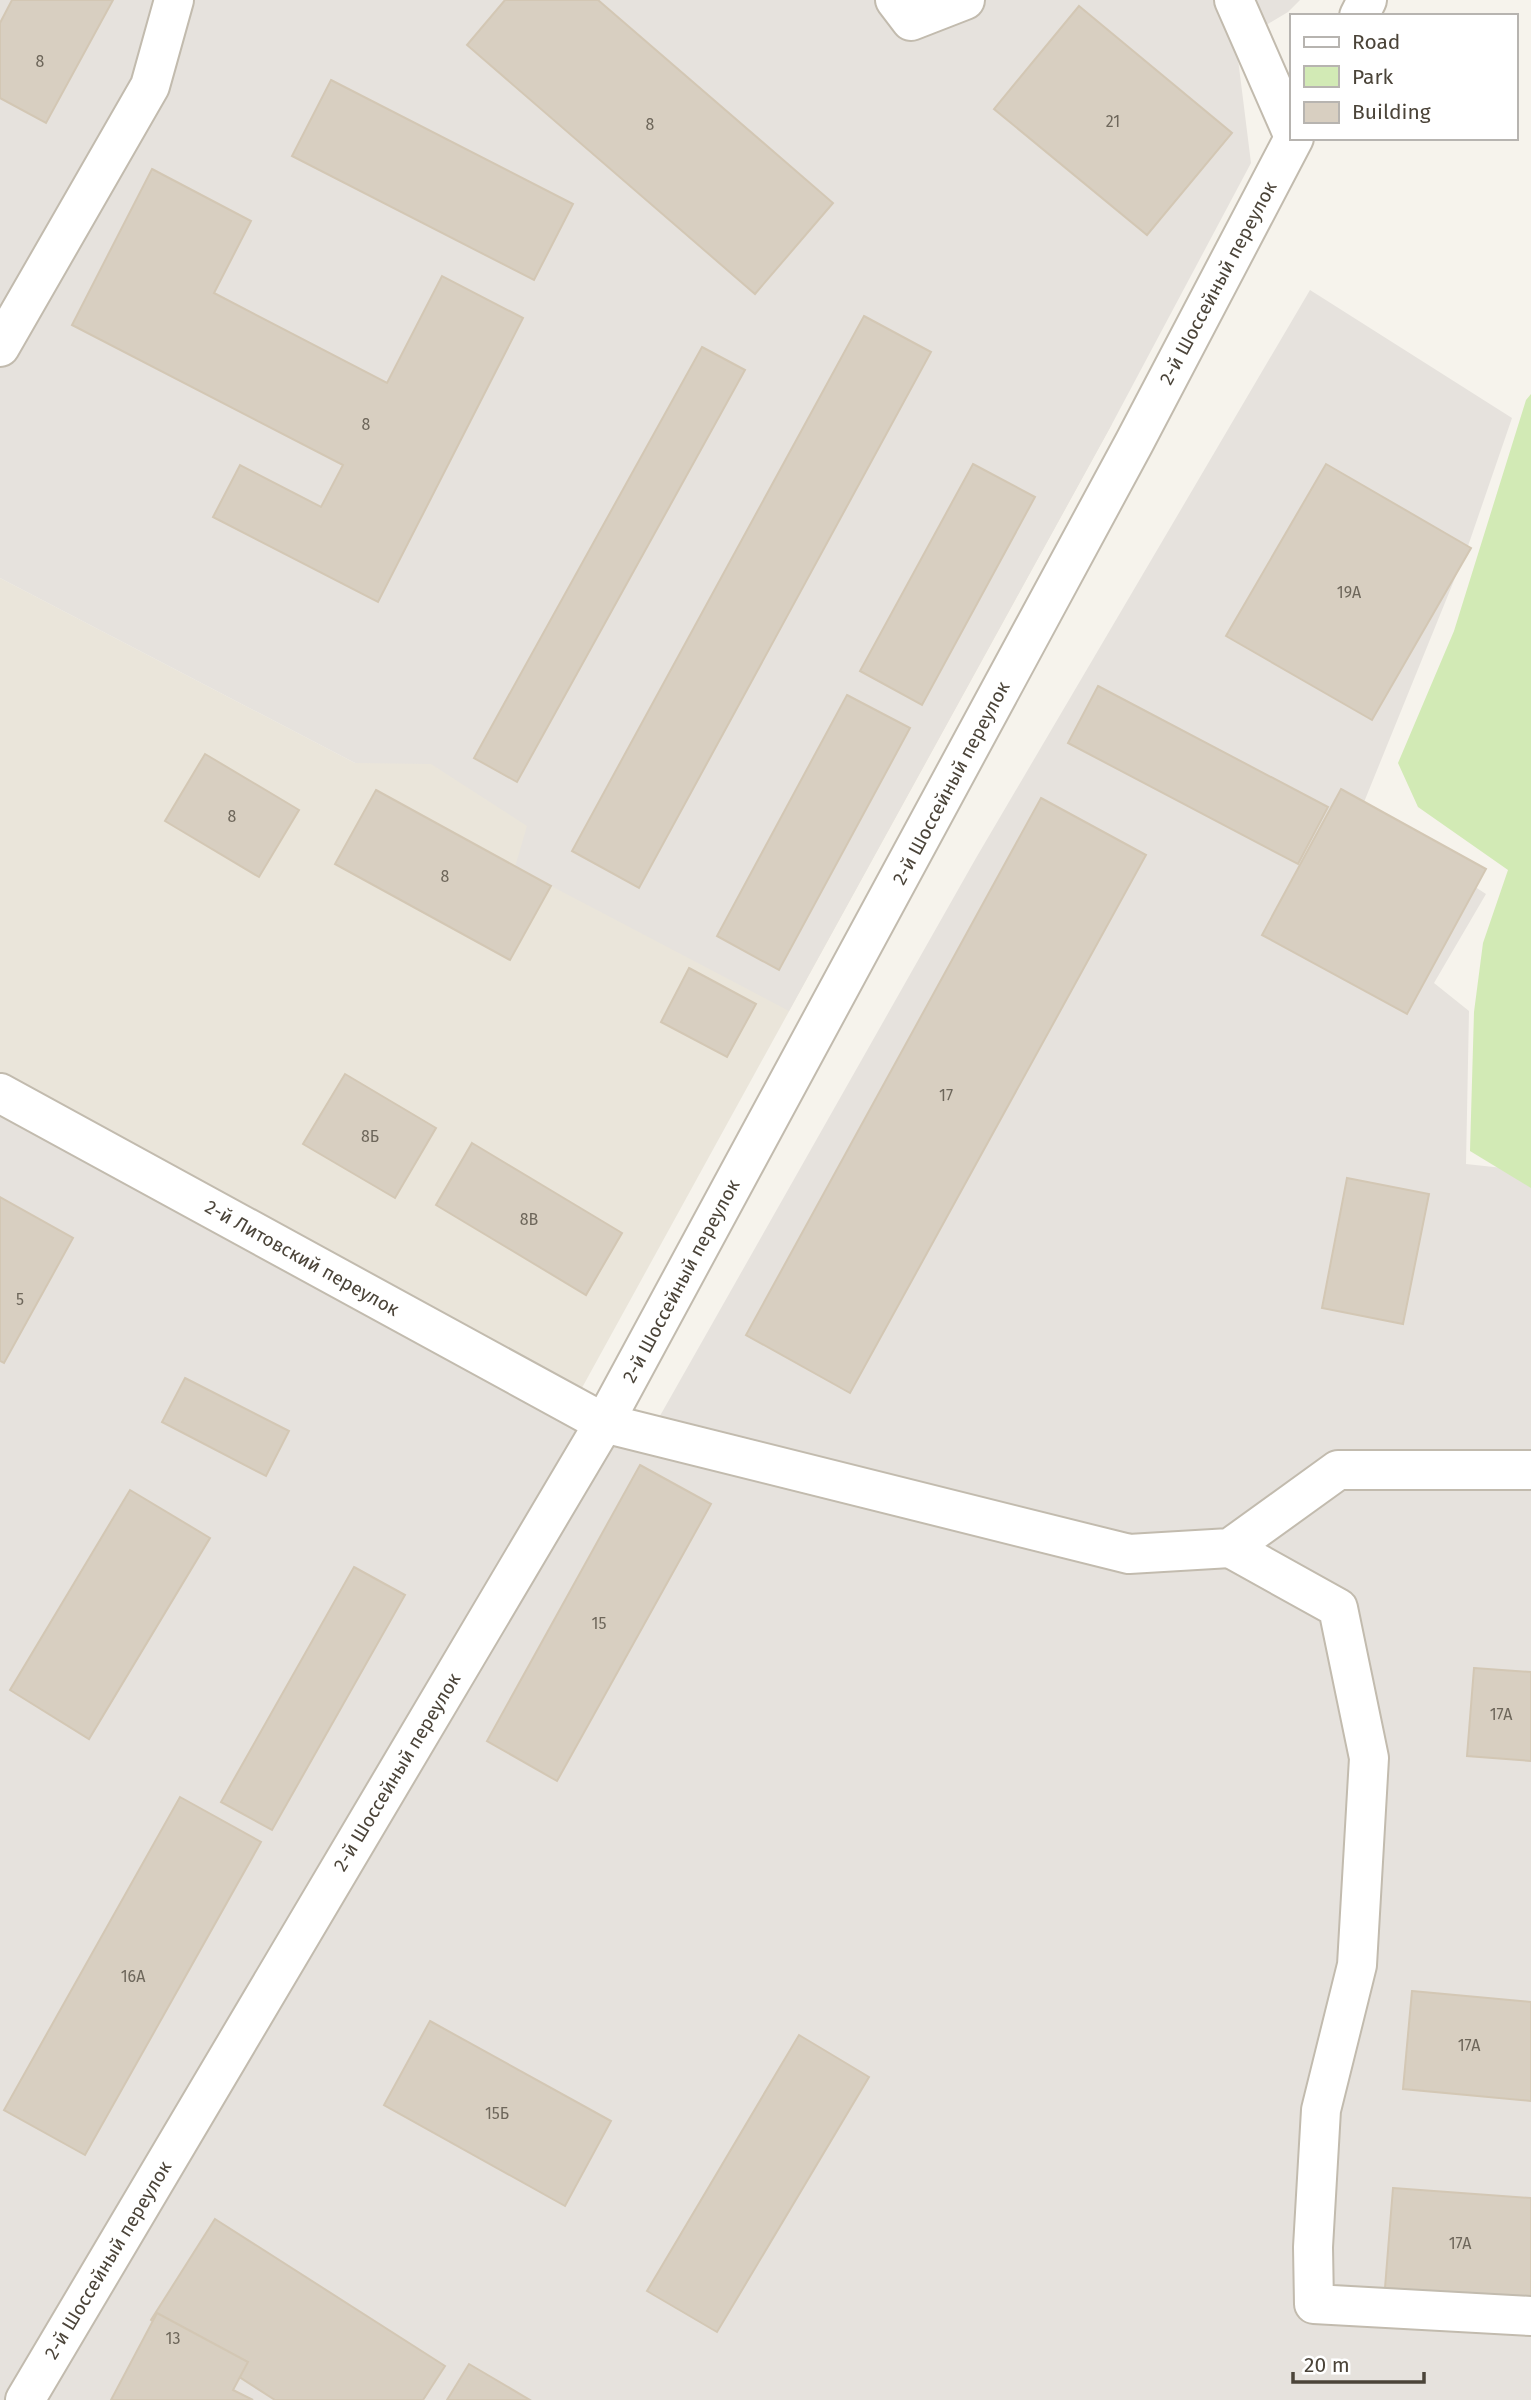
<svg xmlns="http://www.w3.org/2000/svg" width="1531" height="2400" font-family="'Fira Sans',sans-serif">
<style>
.residential{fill:#eae5da}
.industrial{fill:#e6e2dd}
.green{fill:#d2eab5}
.building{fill:#d8cfc1;stroke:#d3c7b4;stroke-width:2}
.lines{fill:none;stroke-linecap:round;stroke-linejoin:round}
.minor-casing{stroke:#c2bbae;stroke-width:42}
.minor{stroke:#fff;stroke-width:38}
.labels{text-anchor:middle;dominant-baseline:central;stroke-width:5;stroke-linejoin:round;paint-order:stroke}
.number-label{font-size:16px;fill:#6e675b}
.street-label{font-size:19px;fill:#4b4439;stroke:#fff}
</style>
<rect width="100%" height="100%" fill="#f6f3ec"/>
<path class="residential" d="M1112 424 572 1406 0 1093V578L355 763Z"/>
<g class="industrial">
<path d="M0 0H1300L1288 12 1236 43 1251 163 1112 424 789 1011 515 867 527 826 431 764 355 763 0 578Z"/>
<path d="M1310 290 1512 418 1468 546 1360 812 1486 894 1434 983 1469 1011 1466 1164 1531 1171V2400H0V1093L648 1437 976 858Z"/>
</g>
<path class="green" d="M1531 394V1188L1470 1151 1474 1012 1483 943 1508 870 1418 807 1398 763 1454 631 1526 400Z"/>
<g class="building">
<path d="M12 0H113L46 123 0 98V23Z"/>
<path d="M505 0H598L833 203 755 294 467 45Z"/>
<path d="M1079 6 1232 133 1147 235 994 109Z"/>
<path d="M331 80 573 204 534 280 292 156Z"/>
<path d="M152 169 251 221 214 293 387 383 442 276 523 318 378 602 213 517 240 465 321 507 343 465 72 325Z"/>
<path d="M864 316 931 352 639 888 572 851Z"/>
<path d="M702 347 745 370 517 782 474 758Z"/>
<path d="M973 464 1035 497 922 705 860 671Z"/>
<path d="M1326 464 1471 548 1372 720 1226 636Z"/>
<path d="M1098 686 1328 807 1298 864 1068 743Z"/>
<path d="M847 695 910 728 779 970 717 936Z"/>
<path d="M205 754 299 810 259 877 165 821Z"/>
<path d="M1341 789 1486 869 1407 1014 1262 935Z"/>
<path d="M376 790 551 886 510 960 335 864Z"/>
<path d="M1041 798 1146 855 850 1393 746 1335Z"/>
<path d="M689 968 756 1004 727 1057 661 1022Z"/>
<path d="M345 1074 436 1128 395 1198 303 1144Z"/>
<path d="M472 1143 622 1233 586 1295 436 1205Z"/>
<path d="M1347 1178 1429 1194 1403 1324 1322 1308Z"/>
<path d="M0 1197 73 1238 4 1363 0 1361Z"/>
<path d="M185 1378 289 1431 266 1476 162 1422Z"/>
<path d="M640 1465 711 1504 557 1781 487 1741Z"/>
<path d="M130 1490 210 1538 89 1739 10 1690Z"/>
<path d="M354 1567 405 1595 272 1830 221 1802Z"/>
<path d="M1474 1668 1531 1672V1761L1467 1756Z"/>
<path d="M180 1797 261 1842 85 2155 4 2110Z"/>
<path d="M1412 1991 1531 2002V2101L1403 2089Z"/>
<path d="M430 2021 611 2121 565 2206 384 2105Z"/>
<path d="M799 2035 869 2077 717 2332 647 2291Z"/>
<path d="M1393 2188 1531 2198V2299L1385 2288Z"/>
<path d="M215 2219 445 2366 423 2400H275L151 2320Z"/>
<path d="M157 2313 248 2362 233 2390 253 2400H111Z"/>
<path d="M469 2364 530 2400H447Z"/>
</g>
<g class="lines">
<g class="minor-casing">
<g id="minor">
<path d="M895 0 911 21 965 0"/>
<path d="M1234 0 1291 130"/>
<path d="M1359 16 1367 0"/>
<path d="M0 347 150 86 174 0"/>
<path d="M0 1093 604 1423 1129 1554 1230 1548 1338 1470H1531"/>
<path d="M1230 1548 1338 1608 1369 1758 1357 1965 1321 2110 1313 2247 1314 2304 1531 2316"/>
<path d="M25 2400 604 1423 1134 443 1294 138"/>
</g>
</g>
<use href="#minor" class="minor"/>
</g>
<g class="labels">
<g class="number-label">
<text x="40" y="61">8</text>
<text x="1113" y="121">21</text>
<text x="650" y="124">8</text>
<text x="366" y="424">8</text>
<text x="1349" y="592">19А</text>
<text x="232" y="816">8</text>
<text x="445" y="876">8</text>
<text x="946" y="1095">17</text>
<text x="370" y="1136">8Б</text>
<text x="529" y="1219">8В</text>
<text x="20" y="1299">5</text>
<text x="599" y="1623">15</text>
<text x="1501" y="1714">17А</text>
<text x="133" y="1976">16А</text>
<text x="1469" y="2045">17А</text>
<text x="497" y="2113">15Б</text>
<text x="1460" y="2243">17А</text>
<text x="173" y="2338">13</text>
</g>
<g class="street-label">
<text transform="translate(1218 283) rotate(-62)">2-й Шоссейный переулок</text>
<text transform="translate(951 783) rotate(-62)">2-й Шоссейный переулок</text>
<text transform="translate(302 1258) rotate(29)">2-й Литовский переулок</text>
<text transform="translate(681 1281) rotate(-62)">2-й Шоссейный переулок</text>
<text transform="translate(397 1772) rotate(-59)">2-й Шоссейный переулок</text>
<text transform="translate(108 2260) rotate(-59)">2-й Шоссейный переулок</text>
</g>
</g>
<rect x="1290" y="14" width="228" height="126" fill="#ffffff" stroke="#b7b4b0" stroke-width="2"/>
<rect x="1304" y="37" width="35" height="10" fill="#ffffff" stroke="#b7b4b0" stroke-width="2"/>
<text x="1352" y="49" font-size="21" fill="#4b4439">Road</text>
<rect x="1304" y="66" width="35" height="21" fill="#d2eab5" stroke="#b7b4b0" stroke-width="2"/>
<text x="1352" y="84" font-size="21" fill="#4b4439">Park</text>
<rect x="1304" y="102" width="35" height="21" fill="#d8cfc1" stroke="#b7b4b0" stroke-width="2"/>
<text x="1352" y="119" font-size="21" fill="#4b4439">Building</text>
<path d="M1293 2372v10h131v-10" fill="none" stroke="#4b4439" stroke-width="3.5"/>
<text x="1304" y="2372" font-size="21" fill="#4b4439" stroke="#ffffff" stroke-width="5" paint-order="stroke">20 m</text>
</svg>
